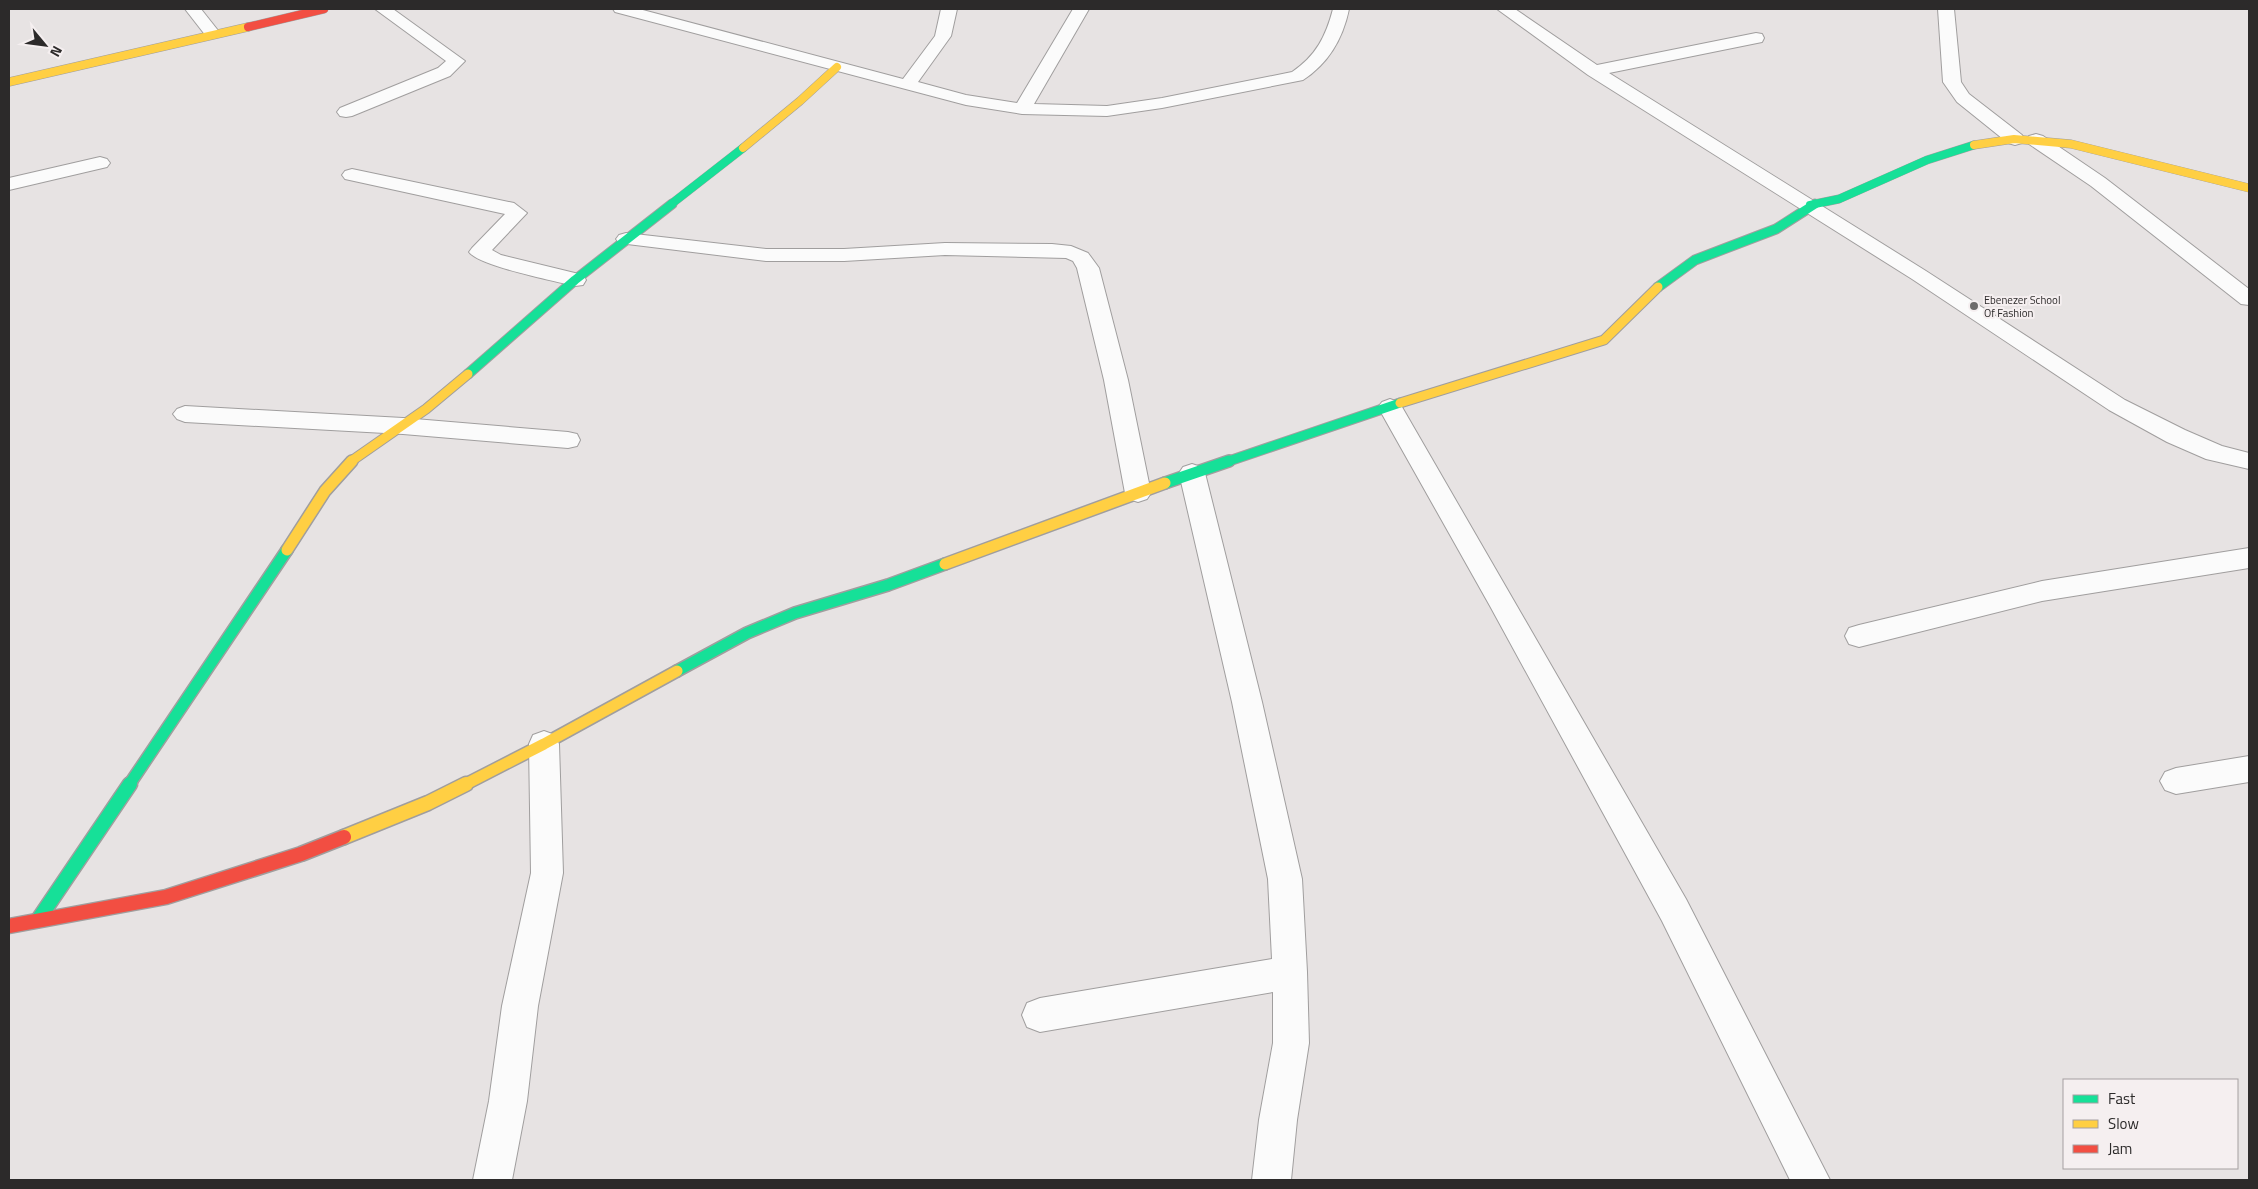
<svg xmlns="http://www.w3.org/2000/svg" width="2258" height="1189" font-family="'Titillium Web',sans-serif">
<style>
.lines{fill:none;stroke-linecap:round;stroke-linejoin:round}
.street-casing{stroke:#a09e9e;stroke-width:2}
.fast-far3-casing{stroke:#a09e9e;stroke-width:9}
.fast-far2-casing{stroke:#a09e9e;stroke-width:11}
.fast-far1-casing{stroke:#a09e9e;stroke-width:14}
.fast-casing{stroke:#a09e9e;stroke-width:17}
.slow-far3-casing{stroke:#a09e9e;stroke-width:9}
.slow-far2-casing{stroke:#a09e9e;stroke-width:11}
.slow-far1-casing{stroke:#a09e9e;stroke-width:14}
.slow-casing{stroke:#a09e9e;stroke-width:17}
.jam-far1-casing{stroke:#a09e9e;stroke-width:9}
.jam-casing{stroke:#a09e9e;stroke-width:17}
.street{fill:#fbfbfb;fill-rule:evenodd}
.fast-far3{stroke:#16e098;stroke-width:8}
.fast-far2{stroke:#16e098;stroke-width:9}
.fast-far1{stroke:#16e098;stroke-width:11}
.fast{stroke:#16e098;stroke-width:14}
.slow-far3{stroke:#ffcf43;stroke-width:8}
.slow-far2{stroke:#ffcf43;stroke-width:9}
.slow-far1{stroke:#ffcf43;stroke-width:11}
.slow{stroke:#ffcf43;stroke-width:14}
.jam-far1{stroke:#f24e42;stroke-width:8}
.jam{stroke:#f24e42;stroke-width:14}
.poi-dot{fill:#6d6b6b;stroke:#f5eff0;stroke-width:2}
.labels{text-anchor:middle;dominant-baseline:central;stroke-width:4;stroke-linejoin:round;paint-order:stroke}
.far-poi-label{font-size:11px;fill:#2c2a2a;stroke:#f5eff0;text-anchor:start}
</style>
<rect width="100%" height="100%" fill="#e7e3e3"/>
<g class="lines">
<g class="street-casing">
<g id="street">
<path d="M185 9H201L220 33 218 36H206Z"/>
<path d="M375 9H393L465 61 450 76 352 116 346 117 340 116 337 112 340 108 438 68 446 61Z"/>
<path d="M613 9H639L903 79 935 36 941 9H957L951 36 918 82 966 95 1017 103 1073 9H1089L1034 104 1107 106 1162 98 1292 72C1316 56 1326 36 1333 9H1349C1343 38 1329 63 1303 80L1162 108 1107 116 1022 114 966 105 615 12Z"/>
<path d="M1497 9H1515L1597 65 1756 33 1762 34 1764 38 1762 42 1609 73 1926 271 2125 400 2185 430 2222 446 2249 453V469L2206 459 2167 442 2109 410 1912 279 1588 75Z"/>
<path d="M1938 9H1954L1961 82 1969 94 2022 135 2024 139 2022 143 2015 145 2008 143 1957 102 1943 82Z"/>
<path d="M2036 134 2043 136 2105 178 2249 289V305L2241 304 2091 186 2029 144 2027 140 2029 136Z"/>
<path d="M100 157 107 159 110 163 107 167 9 190V178Z"/>
<path d="M352 169 514 203 527 213 492 250 501 255 583 275 586 280 583 285 575 286C555 281 479 266 469 252L472 248 505 214 345 179 342 175 345 171Z"/>
<path d="M626 233 766 249H844L945 243 1052 244 1071 246 1088 253 1099 268 1128 380 1151 493 1147 499 1138 502 1129 499 1125 493 1104 380 1077 268 1073 261 1066 258 945 255 844 261H766L619 243 616 239 619 235Z"/>
<path d="M1390 399 1398 402 1402 407 1686 899 1830 1180H1790L1662 921 1490 606 1378 407 1382 402Z"/>
<path d="M185 406 403 418 568 432 577 434 580 440 577 446 568 448 403 434 185 422 177 419 173 414 177 409Z"/>
<path d="M1192 464 1201 467 1205 473 1262 702 1302 879 1307 972 1309 1043 1297 1120 1291 1180H1252L1259 1120 1273 1043V992L1040 1032 1027 1027 1022 1015 1027 1003 1040 998 1272 959 1268 879 1232 702 1179 473 1183 467Z"/>
<path d="M2249 548V568L2042 601 1859 647 1849 644 1845 636 1849 628 1859 625 2042 581Z"/>
<path d="M544 731 555 735 559 744 563 873 538 1006 527 1101 512 1180H473L489 1101 502 1006 531 873 529 744 533 735Z"/>
<path d="M2249 756V782L2176 794 2165 790 2160 781 2165 772 2176 768Z"/>
</g>
</g>
<g class="fast-far3-casing">
<g id="fast-far3">
<path d="M670 205 743 148"/>
<path d="M1810 205 1839 199 1927 160 1974 145"/>
</g>
</g>
<g class="fast-far2-casing">
<g id="fast-far2">
<path d="M1658 287 1695 260 1776 229 1815 204"/>
<path d="M468 374 575 280 672 204"/>
<path d="M1226 462 1400 403"/>
</g>
</g>
<g class="fast-far1-casing">
<g id="fast-far1">
<path d="M1165 483 1229 461"/>
<path d="M677 671 747 633 795 613 888 585 945 564"/>
<path d="M129 785 287 550"/>
</g>
</g>
<g class="fast-casing">
<path id="fast" d="M38 920 130 784"/>
</g>
<g class="slow-far3-casing">
<g id="slow-far3">
<path d="M9 82 248 27"/>
<path d="M1974 145 2014 139 2071 144 2249 188"/>
<path d="M743 148 800 101 837 67"/>
</g>
</g>
<g class="slow-far2-casing">
<g id="slow-far2">
<path d="M1400 403 1604 340 1658 287"/>
<path d="M350 462 426 409 468 374"/>
</g>
</g>
<g class="slow-far1-casing">
<g id="slow-far1">
<path d="M287 550 325 491 352 461"/>
<path d="M945 564 1165 483"/>
<path d="M464 785 544 744 677 671"/>
</g>
</g>
<g class="slow-casing">
<path id="slow" d="M344 837 428 803 466 784"/>
</g>
<g class="jam-far1-casing">
<path id="jam-far1" d="M248 27 324 9"/>
</g>
<g class="jam-casing">
<path id="jam" d="M9 926 166 897 301 854 344 837"/>
</g>
<use href="#street" class="street"/>
<use href="#fast-far3" class="fast-far3"/>
<use href="#fast-far2" class="fast-far2"/>
<use href="#fast-far1" class="fast-far1"/>
<use href="#fast" class="fast"/>
<use href="#slow-far3" class="slow-far3"/>
<use href="#slow-far2" class="slow-far2"/>
<use href="#slow-far1" class="slow-far1"/>
<use href="#slow" class="slow"/>
<use href="#jam-far1" class="jam-far1"/>
<use href="#jam" class="jam"/>
</g>
<circle class="poi-dot" cx="1974" cy="306" r="5"/>
<g class="labels">
<g class="far-poi-label">
<text x="1984" y="300">Ebenezer School<tspan x="1984" dy="13">Of Fashion</tspan></text>
</g>
</g>
<rect width="2258" height="1189" fill="none" stroke="#2c2a2a" stroke-width="20"/>
<rect x="2063" y="1079" width="175" height="90" fill="#f5eff0" stroke="#a5a0a1"/>
<rect x="2073" y="1095" width="25" height="8" fill="#16e098" stroke="#a5a0a1"/>
<text x="2108" y="1104" font-size="15" fill="#2c2a2a">Fast</text>
<rect x="2073" y="1120" width="25" height="8" fill="#ffcf43" stroke="#a5a0a1"/>
<text x="2108" y="1129" font-size="15" fill="#2c2a2a">Slow</text>
<rect x="2073" y="1145" width="25" height="8" fill="#f24e42" stroke="#a5a0a1"/>
<text x="2108" y="1154" font-size="15" fill="#2c2a2a">Jam</text>
<g transform="translate(45 45) rotate(119)" stroke="#f5eff0" stroke-width="4" paint-order="stroke">
<path d="M0-4L9 19L0 12L-9 19Z" fill="#2c2a2a"/>
<text y="-8" font-size="14" font-weight="bold" text-anchor="middle" fill="#2c2a2a">N</text>
</g>
</svg>
